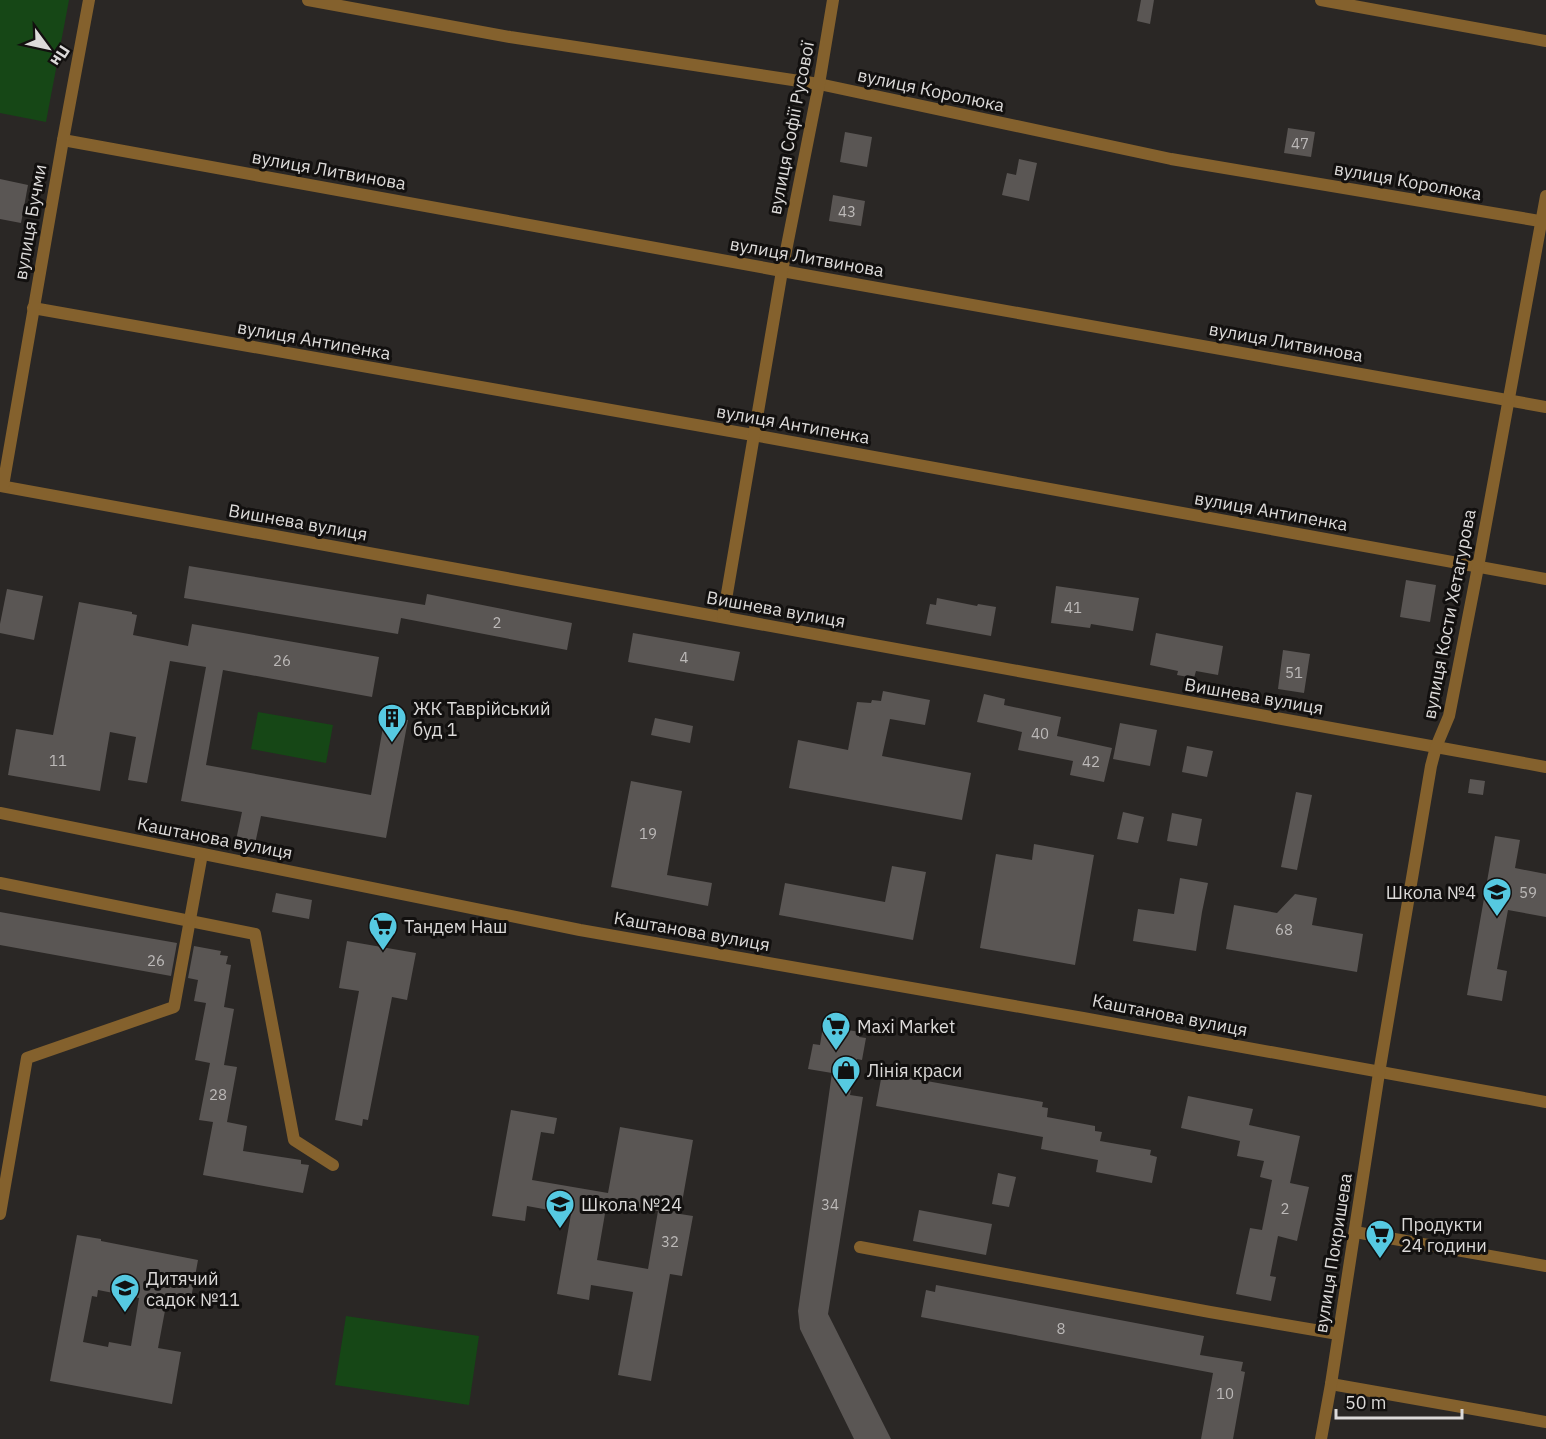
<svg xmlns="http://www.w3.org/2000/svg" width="1546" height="1439" font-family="'IBM Plex Sans',sans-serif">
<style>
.green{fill:#164716}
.building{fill:#5a5654;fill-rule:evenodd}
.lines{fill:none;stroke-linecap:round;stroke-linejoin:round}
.minor{stroke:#84612d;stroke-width:12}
.tertiary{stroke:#84612d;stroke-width:12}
.labels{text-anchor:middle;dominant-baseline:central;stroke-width:6;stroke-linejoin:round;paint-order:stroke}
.number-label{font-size:15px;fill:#bcb9b8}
.street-label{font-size:18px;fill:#dcdad9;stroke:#12100f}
.poi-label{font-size:18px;fill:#dcdad9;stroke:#12100f;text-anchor:start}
</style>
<rect width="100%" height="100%" fill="#2a2725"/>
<g class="green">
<path d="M0 0H69L46 122 0 113Z"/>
<path d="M258 712 333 725 326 763 251 749Z"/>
<path d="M346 1316 479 1336 469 1405 335 1385Z"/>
</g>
<g class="building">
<path d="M1141 0H1154L1150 24 1137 21Z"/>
<path d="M1288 128 1315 132 1311 157 1284 153Z"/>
<path d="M845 132 872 137 867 167 840 162Z"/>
<path d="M1019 159 1037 163 1029 201 1002 195 1007 173 1016 175Z"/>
<path d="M0 179 28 185 21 223 0 219Z"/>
<path d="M833 195 865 201 861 226 829 221Z"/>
<path d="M189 566 425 605 427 594 572 623 567 650 401 618 398 634 184 598Z"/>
<path d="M1406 580 1436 585 1430 622 1400 617Z"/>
<path d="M1056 586 1139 598 1133 631 1091 624 1090 628 1051 623Z"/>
<path d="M7 589 43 596 34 640 0 633V624Z"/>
<path d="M937 598 977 606 978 604 996 607 991 636 926 624 930 604 936 605Z"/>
<path d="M79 602 132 612V614L137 615 133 635 188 646 192 624 379 657 372 697 223 670 206 765 371 795 385 716 408 720 386 838 261 816 255 844 236 840 242 812 181 801 206 667 170 661 147 783 128 780 136 737 110 732 100 791 8 775 16 729 53 735Z"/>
<path d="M633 633 740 652 734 681 628 662Z"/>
<path d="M1156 633 1223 646 1218 675 1196 671 1194 678 1177 675 1178 671 1150 665Z"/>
<path d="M1283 650 1310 654 1304 693 1278 689Z"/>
<path d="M883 691 930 700 925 725 890 719 882 756 971 773 962 820 789 788 798 740 848 750 857 702 871 703 872 700 881 701Z"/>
<path d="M984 694 1005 699 1004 705 1061 717 1057 736 1112 748 1104 782 1070 775 1073 761 1018 750 1022 732 977 722Z"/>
<path d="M655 718 693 726 690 743 651 735Z"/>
<path d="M1120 723 1157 730 1150 766 1113 759Z"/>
<path d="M1187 746 1213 751 1207 777 1182 772Z"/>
<path d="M1470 779 1485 781 1483 795 1468 793Z"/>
<path d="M631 781 682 791 667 875 712 883 708 906 611 887Z"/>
<path d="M1296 792 1312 795 1297 870 1281 867Z"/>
<path d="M1123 812 1144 817 1138 843 1117 839Z"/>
<path d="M1172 813 1202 819 1197 846 1167 841Z"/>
<path d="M1495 836 1520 840 1515 868 1546 874V917L1508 910 1497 969 1507 971 1502 1001 1467 995Z"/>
<path d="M1034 844 1094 855 1075 965 980 948 996 854 1032 860Z"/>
<path d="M892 866 926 872 913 940 779 915 785 883 885 902Z"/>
<path d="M1180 878 1208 883 1202 912 1196 951 1133 941 1138 909 1174 914Z"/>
<path d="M276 893 312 900 309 919 272 912Z"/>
<path d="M1295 894 1317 898 1312 925 1363 934 1357 972 1226 949 1234 905 1277 913Z"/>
<path d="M0 912 177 943 171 976 0 945Z"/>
<path d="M347 941 416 953 407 1000 392 997 368 1120 363 1119 362 1126 335 1120 359 991 339 988Z"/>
<path d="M194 946 221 951 220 955 228 956 226 964 231 965 224 1007 234 1009 224 1065 237 1067 227 1122 247 1126 243 1151 301 1160V1164L309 1165 303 1193 203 1175 213 1122 199 1120 210 1063 195 1060 206 1003 194 1001 198 980 188 978Z"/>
<path d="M823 1026 860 1032 859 1037 866 1038 862 1060 857 1059 850 1095 863 1097 828 1314 891 1439H854L800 1329 798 1311 832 1073 808 1069 813 1044 820 1045Z"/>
<path d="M888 1074 1043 1102 1042 1107 1048 1108 1047 1117 1095 1126V1131L1102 1132 1100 1141 1151 1150 1150 1155 1157 1157 1152 1183 1096 1172 1098 1160 1041 1149 1043 1137 876 1106 881 1079 887 1080Z"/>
<path d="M1188 1096 1253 1109 1249 1125 1300 1136 1290 1183 1309 1187 1297 1241 1278 1236 1270 1276 1276 1277 1271 1301 1236 1294 1250 1228 1262 1230 1272 1180 1260 1177 1264 1161 1237 1156 1240 1141 1181 1128Z"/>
<path d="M511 1110 557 1118 554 1134 541 1132 532 1180 608 1193 620 1127 693 1140 680 1214 693 1216 682 1276 670 1274 651 1381 618 1375 633 1292 591 1285 589 1300 557 1294 571 1214 527 1206 525 1221 492 1216ZM607 1202 658 1211 648 1269 597 1260Z"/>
<path d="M998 1173 1016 1177 1009 1207 992 1204Z"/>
<path d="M919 1210 992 1224 986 1255 913 1241Z"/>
<path d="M77 1235 101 1239V1241L198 1260 190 1304 167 1300 158 1348 181 1352 172 1404 50 1381ZM98 1290 139 1298 131 1346 109 1342 108 1347 83 1342 92 1296 97 1297Z"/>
<path d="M936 1285 1204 1336 1200 1355 1243 1362 1241 1371 1245 1372 1233 1439H1201L1213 1373 921 1317 926 1290 935 1292Z"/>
</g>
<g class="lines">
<g class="minor">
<path d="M308 0 510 37 819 84 1171 159 1546 222"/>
<path d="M1321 0 1546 41"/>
<path d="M63 140 782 271 1546 407"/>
<path d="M33 308 753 435 1546 579"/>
<path d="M0 486 1436 747"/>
<path d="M3 486 63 140 89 0"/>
<path d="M723 617 782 271 819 84 833 0"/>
<path d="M0 883 255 934 294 1140 333 1165"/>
<path d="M0 1214 27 1058 174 1007 202 854"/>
<path d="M1355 1232 1546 1266"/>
<path d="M860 1247 1210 1312 1338 1334"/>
<path d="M1331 1384 1546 1422"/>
</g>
<g class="tertiary">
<path d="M1436 747 1546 767"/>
<path d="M0 813 580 930 1083 1018 1546 1102"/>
<path d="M1321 1439 1331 1384 1379 1073 1431 766 1436 747 1449 716 1478 567 1546 196"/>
</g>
</g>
<defs>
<g id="building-pin" transform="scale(1.5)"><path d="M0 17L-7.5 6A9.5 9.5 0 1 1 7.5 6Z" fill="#56c9e1" stroke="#12100f"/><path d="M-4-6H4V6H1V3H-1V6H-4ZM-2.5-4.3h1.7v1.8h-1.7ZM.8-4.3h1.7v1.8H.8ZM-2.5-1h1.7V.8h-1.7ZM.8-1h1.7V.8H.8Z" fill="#111"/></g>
<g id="school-pin" transform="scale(1.5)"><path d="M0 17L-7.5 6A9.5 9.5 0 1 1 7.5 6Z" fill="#56c9e1" stroke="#12100f"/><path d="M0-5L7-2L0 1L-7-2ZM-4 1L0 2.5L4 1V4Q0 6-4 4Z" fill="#111"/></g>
<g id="supermarket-pin" transform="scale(1.5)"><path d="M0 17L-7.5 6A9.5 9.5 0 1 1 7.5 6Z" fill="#56c9e1" stroke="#12100f"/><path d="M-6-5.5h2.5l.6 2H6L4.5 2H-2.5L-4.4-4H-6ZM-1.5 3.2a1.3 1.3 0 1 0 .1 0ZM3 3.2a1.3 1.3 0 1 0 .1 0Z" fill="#111"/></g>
<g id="shop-pin" transform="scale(1.5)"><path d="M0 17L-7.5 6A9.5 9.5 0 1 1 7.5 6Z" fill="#56c9e1" stroke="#12100f"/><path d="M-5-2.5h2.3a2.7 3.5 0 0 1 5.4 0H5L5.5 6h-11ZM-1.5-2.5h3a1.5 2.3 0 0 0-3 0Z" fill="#111"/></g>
</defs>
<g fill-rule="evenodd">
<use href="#building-pin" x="392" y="718"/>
<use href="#school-pin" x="1497" y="892"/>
<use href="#supermarket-pin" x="383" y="926"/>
<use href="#supermarket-pin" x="836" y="1026"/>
<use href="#shop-pin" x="846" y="1070"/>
<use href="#school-pin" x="560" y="1204"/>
<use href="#supermarket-pin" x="1380" y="1234"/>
<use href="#school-pin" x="125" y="1288"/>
</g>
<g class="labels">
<g class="number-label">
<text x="1300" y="143">47</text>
<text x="847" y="211">43</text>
<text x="1073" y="607">41</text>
<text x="497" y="622">2</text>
<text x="684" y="657">4</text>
<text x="282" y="660">26</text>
<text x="1294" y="672">51</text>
<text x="1040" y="733">40</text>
<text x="58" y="760">11</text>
<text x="1091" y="761">42</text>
<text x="648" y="833">19</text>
<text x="1528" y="892">59</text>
<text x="1284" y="929">68</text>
<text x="156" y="960">26</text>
<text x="218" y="1094">28</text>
<text x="830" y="1204">34</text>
<text x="1285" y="1208">2</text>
<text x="670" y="1241">32</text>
<text x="1061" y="1328">8</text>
<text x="1225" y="1393">10</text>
</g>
<g class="street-label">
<text transform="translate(931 90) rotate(12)">вулиця Королюка</text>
<text transform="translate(791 128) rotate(-79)">вулиця Софії Русової</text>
<text transform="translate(329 170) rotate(10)">вулиця Литвинова</text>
<text transform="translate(1408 181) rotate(10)">вулиця Королюка</text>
<text transform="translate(30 222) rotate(-80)">вулиця Бучми</text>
<text transform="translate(807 257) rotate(10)">вулиця Литвинова</text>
<text transform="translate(314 340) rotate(10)">вулиця Антипенка</text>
<text transform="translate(1286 342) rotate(10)">вулиця Литвинова</text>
<text transform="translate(793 424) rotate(10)">вулиця Антипенка</text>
<text transform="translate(1271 511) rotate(10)">вулиця Антипенка</text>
<text transform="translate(298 522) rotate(10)">Вишнева вулиця</text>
<text transform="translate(776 609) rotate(10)">Вишнева вулиця</text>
<text transform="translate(1449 614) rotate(-79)">вулиця Кости Хетагурова</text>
<text transform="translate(1254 696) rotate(10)">Вишнева вулиця</text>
<text transform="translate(215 838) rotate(11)">Каштанова вулиця</text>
<text transform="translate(692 931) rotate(10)">Каштанова вулиця</text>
<text transform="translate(1170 1015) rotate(11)">Каштанова вулиця</text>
<text transform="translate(1333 1253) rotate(-81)">вулиця Покришева</text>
</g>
<g class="poi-label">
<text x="413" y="708">ЖК Таврійський<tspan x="413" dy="21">буд 1</tspan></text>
<text x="1476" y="892" text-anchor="end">Школа №4</text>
<text x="404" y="926">Тандем Наш</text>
<text x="857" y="1026">Maxi Market</text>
<text x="867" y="1070">Лінія краси</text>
<text x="581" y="1204">Школа №24</text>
<text x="1401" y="1224">Продукти<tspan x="1401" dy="21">24 години</tspan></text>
<text x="146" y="1278">Дитячий<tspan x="146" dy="21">садок №11</tspan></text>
</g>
</g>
<g transform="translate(48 48) rotate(123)" stroke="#12100f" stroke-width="4.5" paint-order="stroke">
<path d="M0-4.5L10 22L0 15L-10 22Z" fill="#dcdad9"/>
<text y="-9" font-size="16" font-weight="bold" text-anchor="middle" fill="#dcdad9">Пн</text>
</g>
<path d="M1336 1409v9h126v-9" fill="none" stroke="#dcdad9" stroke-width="3"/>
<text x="1345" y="1409" font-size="18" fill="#dcdad9" stroke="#12100f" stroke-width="4.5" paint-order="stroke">50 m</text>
</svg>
